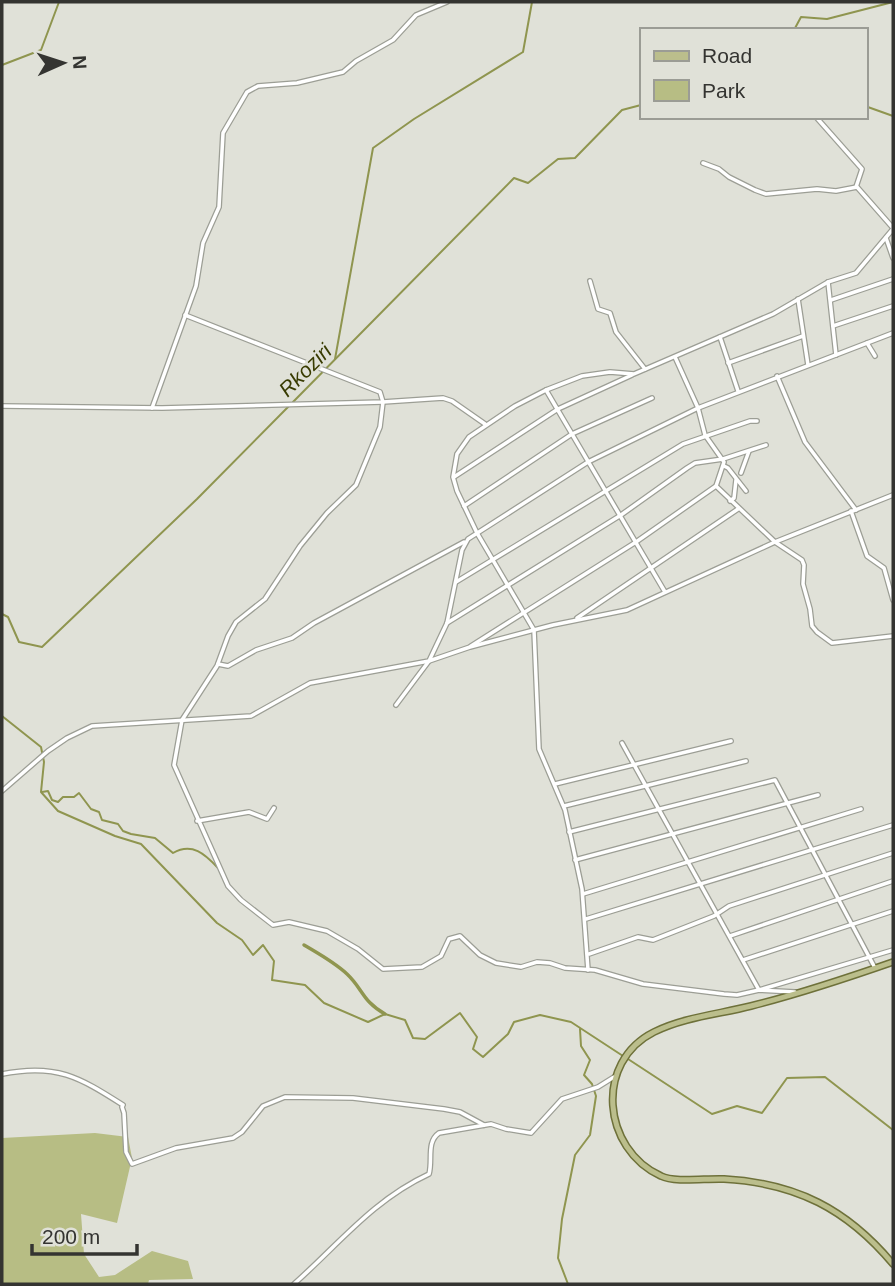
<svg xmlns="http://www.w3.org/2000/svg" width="895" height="1286" font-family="Helvetica,sans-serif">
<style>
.green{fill:#b7bd84}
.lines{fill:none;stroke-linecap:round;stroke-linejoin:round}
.stream{stroke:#8f954f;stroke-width:2}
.canal{stroke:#8f954f;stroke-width:3.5}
.minor-casing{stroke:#9c9e95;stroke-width:6}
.major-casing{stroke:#6e713a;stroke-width:8}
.minor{stroke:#fff;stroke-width:3.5}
.major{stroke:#bbbe8c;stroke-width:5}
.labels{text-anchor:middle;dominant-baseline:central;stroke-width:5;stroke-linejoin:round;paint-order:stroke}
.water-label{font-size:21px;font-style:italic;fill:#393c02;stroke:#e0e1d8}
</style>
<rect width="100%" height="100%" fill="#e0e1d8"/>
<path class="green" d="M95 1133 128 1137 132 1158 117 1223 81 1214 84 1254 99 1277 115 1275 152 1251 188 1261 193 1279 149 1280 148 1284H2V1138Z"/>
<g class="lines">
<g class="stream">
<path d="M794 30 801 17 827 19 893 2"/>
<path d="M2 65 41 50 59 2"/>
<path d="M865 106 893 116"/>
<path d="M335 359 373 148 414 119 523 52 532 2"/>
<path d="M293 402 514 178 528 183 558 159 575 158 622 110 641 105"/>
<path d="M2 614 8 617 19 642 42 647 197 499 289 406"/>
<path d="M2 716 41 747 44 762 41 792 58 811 115 836 141 844 217 923 242 940 253 955 263 945 274 961 272 980 305 985 324 1003 368 1022 385 1014 405 1020 413 1038 425 1039 460 1013 477 1037 473 1049 483 1057 508 1034 514 1022 540 1015 571 1022 623 1056"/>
<path d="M42 792 48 791 52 800 58 802 63 797H74L79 793 91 809 99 812 102 820 118 824 123 831 131 834 155 838 173 853C192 842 205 854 218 868"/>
<path d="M628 1059 712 1114 737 1106 762 1113 787 1078 825 1077 893 1130"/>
<path d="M568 1284 558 1258 562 1219 575 1155 590 1135 596 1096 592 1084 584 1075 590 1060 581 1046 580 1029"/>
</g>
<path class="canal" d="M304 945C319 954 334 962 347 974 363 989 362 1001 385 1014"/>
<g class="minor-casing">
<g id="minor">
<path d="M816 117 862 169 856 187"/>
<path d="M703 163 719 169 729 177 755 190 766 194 817 189 836 191 857 187 893 228"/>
<path d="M886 238 893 258"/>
<path d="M590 281 598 309 610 313 616 332 645 369"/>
<path d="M828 282 836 355"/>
<path d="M798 299 808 365"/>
<path d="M831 300 893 279"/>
<path d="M185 315 380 392 383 402 380 427 356 485 327 513 300 546 265 599 236 622 228 636 217 666 182 720 174 765 228 886 241 900 273 925 289 922 327 931 358 949 383 969 422 967 441 956 449 939 460 936 480 955 496 963 521 967 537 962 550 963 565 968 595 970 643 984 724 994 737 995 759 990 795 992"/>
<path d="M833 326 893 306"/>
<path d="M720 337 738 391"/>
<path d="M867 343 875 356"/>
<path d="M728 363 803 336"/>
<path d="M777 376 805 442 856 510"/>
<path d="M546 390 665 592"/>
<path d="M2 406 162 408 383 402 443 398 452 401 485 424"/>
<path d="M152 408 196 286 203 243 219 207 223 133 247 92 258 86 297 83 343 72 356 61 393 40 416 15 447 2"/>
<path d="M724 466 728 468 746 491"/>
<path d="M741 473 749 451"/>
<path d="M454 477 558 409 632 375"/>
<path d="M716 486 775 542 802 560 804 565 803 584 810 609 812 626 817 632 832 643 893 636"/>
<path d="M730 501 734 498 736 480"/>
<path d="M464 506 572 434 652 398"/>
<path d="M851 511 867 556 884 568 893 600"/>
<path d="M456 582 683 444 750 421H757"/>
<path d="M577 618 738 509"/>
<path d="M447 623 621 515 687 468 695 463 723 459 766 445"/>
<path d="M471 646 636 542 716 486 724 462 705 435 698 408 675 357"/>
<path d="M218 664 228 666 256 650 292 638 314 623 464 542"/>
<path d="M396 705 429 661 470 647 553 625 627 610 775 542 893 495"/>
<path d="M622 743 759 990 893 950"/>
<path d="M555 784 731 741"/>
<path d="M2 791 48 751 67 738 92 726 251 716 310 683 429 661 447 623 462 550 468 539 588 462 698 408 893 333"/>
<path d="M564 806 746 761"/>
<path d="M197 821 249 812 267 819 274 808"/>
<path d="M569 832 775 780 875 968"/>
<path d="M575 860 818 795"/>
<path d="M583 894 861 809"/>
<path d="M586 919 893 825"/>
<path d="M730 936 893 881"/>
<path d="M589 954 638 937 653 940 714 916 729 906 893 853"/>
<path d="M743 960 893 911"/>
<path d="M588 970 582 889 565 810 539 749 534 630 477 533 457 491 453 477 457 454 469 437 515 406 546 390 582 376 610 372 634 374 773 314 828 282 856 273 893 229"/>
<path d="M2 1074C56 1063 79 1077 123 1105L122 1107 124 1113 126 1152 132 1164 176 1148 233 1138 242 1132 263 1106 285 1097 353 1098 444 1109 460 1112 484 1125"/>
<path d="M294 1284C339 1244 373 1200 429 1174 433 1160 426 1142 439 1133L491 1124 506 1129 531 1133 562 1099 598 1087 614 1077"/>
</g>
</g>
<g class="major-casing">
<path id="major" d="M893 962C847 978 799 994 751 1006 720 1014 684 1017 654 1032 594 1062 602 1149 661 1176 675 1183 707 1178 724 1179 796 1183 847 1209 893 1264"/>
</g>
<use href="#minor" class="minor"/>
<use href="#major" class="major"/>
</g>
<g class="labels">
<g class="water-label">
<text transform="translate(305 370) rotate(-45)">Rkoziri</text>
</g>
</g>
<rect width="895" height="1286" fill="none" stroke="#343431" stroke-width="7"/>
<rect x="640" y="28" width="228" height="91" fill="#e0e1d8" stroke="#9b9c95" stroke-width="2"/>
<rect x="654" y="51" width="35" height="10" fill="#bbbe8c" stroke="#9b9c95" stroke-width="2"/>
<text x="702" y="63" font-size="21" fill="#343431">Road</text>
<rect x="654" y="80" width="35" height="21" fill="#b7bd84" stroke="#9b9c95" stroke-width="2"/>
<text x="702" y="98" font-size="21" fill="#343431">Park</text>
<g transform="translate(63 63) rotate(87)" stroke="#e0e1d8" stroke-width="5" paint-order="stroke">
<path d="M0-5L12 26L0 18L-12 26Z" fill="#343431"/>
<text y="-10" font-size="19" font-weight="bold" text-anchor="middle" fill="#343431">N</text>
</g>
<path d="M32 1244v10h105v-10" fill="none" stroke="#343431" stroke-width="3.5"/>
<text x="42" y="1244" font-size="21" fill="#343431" stroke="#e0e1d8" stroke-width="5" paint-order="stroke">200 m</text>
</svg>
